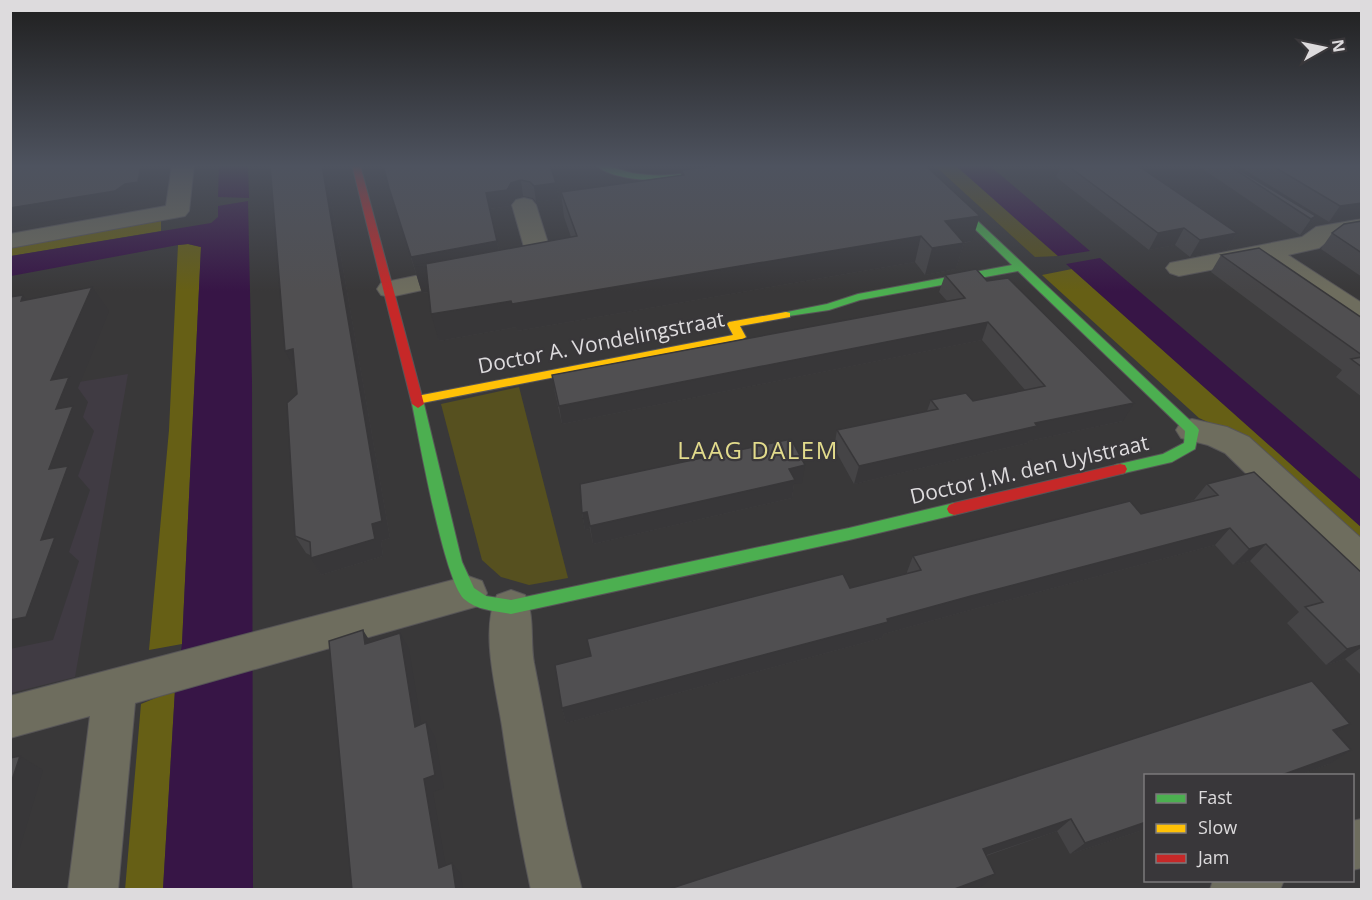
<svg xmlns="http://www.w3.org/2000/svg" width="1372" height="900" font-family="'Open Sans',sans-serif">
<style>
.built{fill:#403b43}
.green{fill:#56501f}
.forest{fill:#665f15}
.water{fill:#371546}
.lines{fill:none;stroke-linecap:round;stroke-linejoin:round}
.street-casing{stroke:#575557;stroke-width:2}
.fast-casing{stroke:#575557;stroke-width:2}
.slow-casing{stroke:#575557;stroke-width:2}
.jam-casing{stroke:#575557;stroke-width:2}
.street{fill:#6e6d5e;fill-rule:evenodd}
.fast{fill:#4caf50;fill-rule:evenodd}
.slow{fill:#ffc107;fill-rule:evenodd}
.jam{fill:#c62828;fill-rule:evenodd}
.wall{fill:#454446}
.shaded-wall{fill:#383739}
.building{fill:#504f51;stroke:#383739;stroke-width:1.5}
.labels{text-anchor:middle;dominant-baseline:central;stroke-width:4.5;stroke-linejoin:round;paint-order:stroke}
.street-label{font-size:21px;fill:#dddbdd;stroke:#39373a}
.quarter-label{font-size:24px;letter-spacing:1.5px;fill:#e2db8c;stroke:#39373a}
</style>
<rect width="100%" height="100%" fill="#393839"/>
<path class="built" d="M128 374 75 677 11 693V393Z"/>
<g class="green">
<path d="M934 165H955L1058 256 1035 257Z"/>
<path d="M519 387 568 578 529 585 501 577 482 560 441 404Z"/>
</g>
<g class="forest">
<path d="M161 220V231L11 256V247Z"/>
<path d="M188 244 201 247 182 644 149 650 169 430 178 245Z"/>
<path d="M1072 269 1361 527V551L1236 435 1199 418 1042 275Z"/>
<path d="M175 690 163 889 125 890 141 704Z"/>
</g>
<g class="water">
<path d="M219 165H248L249 198 218 197Z"/>
<path d="M955 165H989L1090 251 1058 256Z"/>
<path d="M248 201 252 382 253 889H163L175 690 182 644 201 247 188 244 178 245 11 276V256L211 223 218 217V206Z"/>
<path d="M1100 258 1361 480V527L1066 264Z"/>
</g>
<g class="lines">
<g class="street-casing">
<g id="street">
<path d="M172 165H194L189 211 185 216 10 248V234L166 206Z"/>
<path d="M524 198 532 200 536 205 553 259 549 264 512 272 503 269 499 264 503 259 526 254 512 205 516 200Z"/>
<path d="M1362 219V233L1332 238 1319 248 1288 255 1362 303V324L1352 322 1262 260 1179 276 1170 273 1166 268 1170 263 1302 237 1316 227Z"/>
<path d="M464 266 473 269 477 274 473 279 390 297 381 295 377 289 381 283Z"/>
<path d="M1192 419 1227 427 1249 437 1362 539V578L1349 574 1225 453 1208 445 1181 438 1176 430 1181 422Z"/>
<path d="M468 576 482 581 487 593 482 605 135 703 118 890H68L90 716 10 738V696Z"/>
<path d="M511 590 525 595C535 616 530 640 534 663 549 739 562 815 582 890H531C519 835 510 781 502 726 496 688 480 630 497 595Z"/>
<path d="M1362 819V868L1352 870V821Z"/>
<path d="M1213 880H1284L1280 890H1210Z"/>
</g>
</g>
<g class="fast-casing">
<g id="fast">
<path d="M596 165C609 165 620 170 632 173 645 175 658 176 670 175 695 174 720 163 744 165 718 183 619 188 596 165Z"/>
<path d="M909 165H918L1197 427 1199 430 1195 449 1172 462 1120 474 1115 473 1113 469 1115 465 1163 454 1184 443 1185 431 1018 271 860 300 829 310 782 317V313L827 304 858 294 1012 265Z"/>
<path d="M418 400 424 404 462 562 474 588 486 596 511 600 849 528 954 503 959 505 961 509 959 513 954 515 849 540 511 614C495 611 476 610 464 599 444 580 419 438 412 404Z"/>
</g>
</g>
<g class="slow-casing">
<path id="slow" d="M786 312 790 313V317L740 326 746 337 740 341 417 404 411 400 417 396 733 335 727 324 729 322Z"/>
</g>
<g class="jam-casing">
<g id="jam">
<path d="M352 165H360L424 404 418 408 412 404Z"/>
<path d="M1120 464 1125 465 1127 469 1125 473 954 515 949 513 947 509 949 505 954 503Z"/>
</g>
</g>
<use href="#street" class="street"/>
<use href="#fast" class="fast"/>
<use href="#slow" class="slow"/>
<use href="#jam" class="jam"/>
</g>
<g class="wall">
<path d="M268 165H325L390 538 381 541 383 556 321 575 310 555 306 553 295 536 297 394 295 368 270 170Z"/>
<path d="M383 165 556 183 559 199 536 202 533 198 523 196 514 199 510 206 490 209 499 251 571 237 564 217 561 192 681 175V170L972 241 964 243 956 269 925 275 915 262 517 331V327L439 341 429 292 422 293 389 188Z"/>
<path d="M1061 165H1137L1237 233 1227 250 1190 257 1175 245 1149 250 1056 177Z"/>
<path d="M1197 165H1231L1316 216 1305 232 1300 235Z"/>
<path d="M1237 165H1362V218L1329 222Z"/>
<path d="M1362 221V277L1321 249 1332 233Z"/>
<path d="M1221 255 1362 318V397L1336 377 1342 370 1211 272Z"/>
<path d="M945 275 987 281 1123 421 1029 441 1028 443 854 484 834 448 837 430 927 411 931 400 973 401 1025 390 982 340 562 424 555 393 552 375 947 301 939 292Z"/>
<path d="M802 483 794 484 792 498 593 544 590 529 585 530 582 513Z"/>
<path d="M1207 484 1362 573V676L1345 659 1326 665 1287 623 1299 612 1250 561 1233 565 1215 545 963 612 884 634 882 638 566 723 562 708 850 588 907 574V572L913 556 1141 514 1194 500Z"/>
<path d="M1336 733 1329 764 1146 829 1070 854 1057 831 986 856 984 885 666 890Z"/>
</g>
<g class="shaded-wall">
<path d="M141 165H153L148 200 135 202 126 208 10 228V208Z"/>
<path d="M322 165H325L390 538 381 541 383 556 321 575 311 558 372 524Z"/>
<path d="M521 180 523 196 514 199 510 206 489 209 486 193Z"/>
<path d="M556 183 559 199 536 202 534 186Z"/>
<path d="M1362 203V218L1329 222 1340 206Z"/>
<path d="M980 216 972 241 938 247 945 221Z"/>
<path d="M1316 216 1305 232 1300 235 1311 219Z"/>
<path d="M1184 228 1175 245 1149 250 1158 233Z"/>
<path d="M1237 233 1227 250 1190 257 1200 240Z"/>
<path d="M921 236 915 262 517 331V327L439 341 431 314Z"/>
<path d="M497 241 500 257 434 291 422 293 411 257Z"/>
<path d="M964 243 956 269 925 275 932 248Z"/>
<path d="M92 287 109 311 78 388 88 402 83 417 94 431 78 476 90 490 69 552 79 561 53 640 10 649V620L41 540 56 409 51 380Z"/>
<path d="M23 295 42 319 21 301Z"/>
<path d="M988 322 982 340 562 424 559 406Z"/>
<path d="M293 349 302 367 294 368 285 351Z"/>
<path d="M1134 403 1123 421 1029 441 1028 443 854 484 859 466 1035 423Z"/>
<path d="M805 465 802 483 794 484 792 498 593 544 590 526 789 469Z"/>
<path d="M587 512 590 529 585 530 582 513Z"/>
<path d="M1230 528 1215 545 963 612 884 634 882 638 566 723 562 708 971 596Z"/>
<path d="M1266 544 1250 561 1233 565 1249 549Z"/>
<path d="M363 630 373 646 365 644Z"/>
<path d="M400 633 409 649 424 741 415 727Z"/>
<path d="M1362 645V647L1345 659 1326 665 1347 649Z"/>
<path d="M426 722 435 737 444 788 433 792 448 879 439 868 424 779Z"/>
<path d="M1350 724 1328 738 1333 730Z"/>
<path d="M1351 750 1329 764 1296 776H1279Z"/>
<path d="M20 756 43 770 10 881V786Z"/>
<path d="M1071 819 1057 831 972 860 983 849Z"/>
<path d="M1146 822V829L1070 854 1085 843Z"/>
<path d="M452 863 461 874 463 890H456Z"/>
<path d="M995 874 984 885 971 890H952Z"/>
</g>
<g class="building">
<path d="M10 165H141L138 182 125 184 115 191 10 208Z"/>
<path d="M270 165H322L382 521 372 524 375 539 311 558 310 542 295 536 287 403 297 394 293 349 285 351Z"/>
<path d="M383 165H550L556 183 534 186 530 182 521 180 511 183 507 190 486 193 497 241 411 257 389 188Z"/>
<path d="M724 165H849L851 166 860 165H925L980 216 945 221 964 243 932 248 921 236 512 304 511 301 431 314 426 265 414 266 577 236 561 192 684 175 681 170Z"/>
<path d="M1067 165H1137L1237 233 1200 240 1184 228 1158 233Z"/>
<path d="M1228 165H1231L1316 216 1311 219Z"/>
<path d="M1271 165H1362V203L1340 206Z"/>
<path d="M1362 221V253L1332 233 1344 224Z"/>
<path d="M1259 248 1362 318V355L1221 255Z"/>
<path d="M976 269 987 281 1008 278 1134 403 1035 423 1037 426 859 466 837 430 938 409 931 400 966 393 973 401 1045 386 988 322 559 406 552 375 965 298 945 275Z"/>
<path d="M92 287 51 380 69 377 56 409 73 406 49 469 68 466 41 540 55 537 26 617 10 620V297L23 295 21 301Z"/>
<path d="M1362 357V367L1351 359Z"/>
<path d="M791 439 805 465 789 469 795 480 590 526 587 512 582 513 580 484Z"/>
<path d="M1254 472 1362 573V645L1347 649 1305 607 1323 602 1266 544 1249 549 1230 528 971 596 887 619 888 622 562 708 555 665 591 656 587 639 843 574 850 588 921 570 913 556 1130 501 1141 514 1218 495 1207 484Z"/>
<path d="M363 630 365 644 400 633 415 727 426 722 435 775 424 779 439 868 452 863 456 890H352L329 641Z"/>
<path d="M1312 681 1350 724 1333 730 1351 750 1279 776H1146V822L1085 843 1071 819 983 849 995 874 952 890H666Z"/>
<path d="M20 756 10 786V758Z"/>
</g>
<linearGradient id="sky" x2="0" y2="1"><stop stop-color="#1f1f1f"/><stop offset="0.57" stop-color="#4e535f"/><stop offset="1" stop-color="#4e535f" stop-opacity="0"/></linearGradient>
<rect width="1372" height="291" fill="url(#sky)"/>
<g class="labels">
<g class="street-label">
<text transform="translate(601 342) rotate(-11)">Doctor A. Vondelingstraat</text>
<text transform="translate(1029 469) rotate(-13)">Doctor J.M. den Uylstraat</text>
</g>
<g class="quarter-label">
<text x="758" y="449">LAAG DALEM</text>
</g>
</g>
<rect width="1372" height="900" fill="none" stroke="#dddbdd" stroke-width="24"/>
<rect x="1144" y="774" width="210" height="108" fill="#39373a" stroke="#7b797b" stroke-width="1.5"/>
<rect x="1156" y="794" width="30" height="9" fill="#4caf50" stroke="#7b797b" stroke-width="1.5"/>
<text x="1198" y="804" font-size="18" fill="#dddbdd">Fast</text>
<rect x="1156" y="824" width="30" height="9" fill="#ffc107" stroke="#7b797b" stroke-width="1.5"/>
<text x="1198" y="834" font-size="18" fill="#dddbdd">Slow</text>
<rect x="1156" y="854" width="30" height="9" fill="#c62828" stroke="#7b797b" stroke-width="1.5"/>
<text x="1198" y="864" font-size="18" fill="#dddbdd">Jam</text>
<g transform="translate(1324 48) rotate(81)" stroke="#39373a" stroke-width="4.5" paint-order="stroke">
<path d="M0-4.5L10 22L0 15L-10 22Z" fill="#dddbdd"/>
<text y="-9" font-size="16" font-weight="bold" text-anchor="middle" fill="#dddbdd">N</text>
</g>
</svg>
